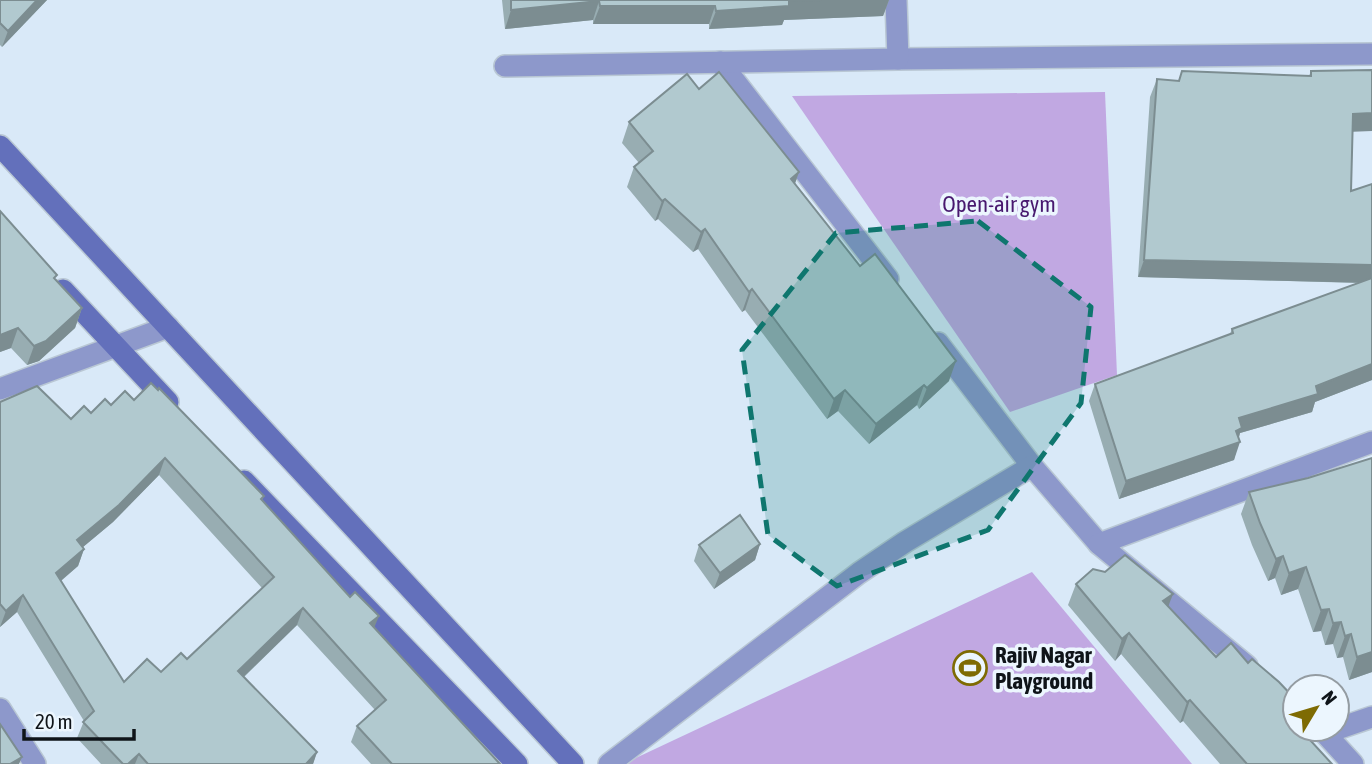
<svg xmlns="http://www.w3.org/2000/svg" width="1372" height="764" font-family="'Asap Condensed',sans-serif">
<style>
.green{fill:#c1a8e2}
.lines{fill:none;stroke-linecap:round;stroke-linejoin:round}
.street-casing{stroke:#b9c7d4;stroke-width:24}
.secondary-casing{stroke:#b9c7d4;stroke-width:24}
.street{stroke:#8d98cb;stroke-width:21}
.secondary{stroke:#6370bb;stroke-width:21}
.wall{fill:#98adb2;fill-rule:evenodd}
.shaded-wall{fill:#7c8d91}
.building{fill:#b1c9cf;stroke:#7c8d91;stroke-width:2;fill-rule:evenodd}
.marked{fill:#0f766e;fill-opacity:0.2;stroke:#0f766e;stroke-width:5;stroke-dasharray:14 9;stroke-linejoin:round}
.labels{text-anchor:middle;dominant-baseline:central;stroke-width:7;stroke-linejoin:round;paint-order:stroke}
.park-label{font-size:23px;fill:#48196f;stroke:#ecf6fe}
.poi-label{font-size:23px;font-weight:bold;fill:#0f1419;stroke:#ecf6fe;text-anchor:start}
</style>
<rect width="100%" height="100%" fill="#d9e9f8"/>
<g class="green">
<path d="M1105 92 1117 375 1010 412 792 96Z"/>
<path d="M1032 572 1192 764H623Z"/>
</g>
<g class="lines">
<g class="street-casing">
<g id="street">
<path d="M898 59 1372 54"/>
<path d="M720 62 888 279"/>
<path d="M505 66 898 59 896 0"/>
<path d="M938 343 1032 466 1099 544"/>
<path d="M0 389 168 327"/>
<path d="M1247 666 1099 544 1372 442"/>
<path d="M0 709 35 764"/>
<path d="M1321 729 1353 764"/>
<path d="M1337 729 1372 717"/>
<path d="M609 764 859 573 905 542 1032 466"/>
</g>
</g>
<g class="secondary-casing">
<g id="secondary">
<path d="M0 146 573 764"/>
<path d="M63 290 168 402"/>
<path d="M244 481 517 764"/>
</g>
</g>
<use href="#street" class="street"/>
<use href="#secondary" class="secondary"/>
</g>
<g class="wall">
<path d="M0 0H47L2 47 0 45Z"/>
<path d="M502 0H889L883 16 784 20 782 25 709 29V24H593V20L505 29Z"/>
<path d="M1372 70V131H1353L1351 191 1372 184V380L1315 402 1312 412 1240 433 1234 460 1119 499 1089 401 1095 384 1230 334 1232 329 1359 283 1138 277 1150 97 1157 79 1179 81 1309 76 1311 71Z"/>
<path d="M699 89 799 172 795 183 949 381 919 409 917 405 869 444 838 411 827 419 745 310 742 312 698 249 693 252 658 219 655 221 627 187 634 167 639 163 622 143 629 122Z"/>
<path d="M0 211 55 279 82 308 75 328 39 361 27 365 11 348 0 352Z"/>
<path d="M134 400 264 496 262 500 374 627 500 764H371L351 742 357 726 375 710 297 625 244 677 317 752 313 764H101L77 738 84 721 17 612 0 627V402L71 419 91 413 111 405ZM159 475 262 588 187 659 161 672 124 682 61 581 78 566 84 549 83 547 113 522Z"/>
<path d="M1372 458V672L1349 680 1343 657 1337 658 1333 644 1325 645 1321 631 1313 632 1298 589 1281 595 1275 578 1268 581 1252 545 1241 514 1249 492 1308 478Z"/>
<path d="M760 544 755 560 714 589 694 561 699 545Z"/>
<path d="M1076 584 1168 606 1216 657 1332 764H1220L1183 721 1180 723 1121 654 1115 661 1068 605Z"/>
</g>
<g class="shaded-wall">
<path d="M37 0H47L2 47 8 31Z"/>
<path d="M821 0H889L883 16 784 20 782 25 709 29 716 11 789 1Z"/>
<path d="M599 1 593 20 505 29 511 10Z"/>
<path d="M600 6H715L709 24H593Z"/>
<path d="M1372 113V131L1347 132 1353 114Z"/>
<path d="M799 172 792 192 791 179Z"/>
<path d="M665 199 658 219 655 221 662 201Z"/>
<path d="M705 229 698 249 693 252 701 232Z"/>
<path d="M1144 260 1372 265V283L1138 277Z"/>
<path d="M752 289 745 310 742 312 749 292Z"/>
<path d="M82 308 75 328 39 361 27 365 34 346Z"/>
<path d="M18 328 11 348 0 352V335Z"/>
<path d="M956 361 949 381 919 409 927 388Z"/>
<path d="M1372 364V380L1315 402 1312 412 1240 433 1237 443 1240 442 1234 460 1119 499 1126 481 1239 418Z"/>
<path d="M924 385 917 405 869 444 876 424Z"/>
<path d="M845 390 838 411 827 419 834 399Z"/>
<path d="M165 458 159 475 113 522 71 557 77 540Z"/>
<path d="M760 544 755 560 714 589 720 573Z"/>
<path d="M84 549 78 566 50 590 56 573Z"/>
<path d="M1283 556 1275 578 1268 581 1276 559Z"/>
<path d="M1306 567 1298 589 1281 595 1289 573Z"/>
<path d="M1173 594 1165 615 1163 601Z"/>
<path d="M23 595 17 612 0 627 6 611Z"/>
<path d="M303 608 297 625 232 688 238 671Z"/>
<path d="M1329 609 1321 631 1313 632 1321 610Z"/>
<path d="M379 616 372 633 370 623Z"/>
<path d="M1341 622 1333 644 1325 645 1333 623Z"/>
<path d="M1129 633 1121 654 1115 661 1122 639Z"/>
<path d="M1351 634 1343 657 1337 658 1345 636Z"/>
<path d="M1372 652V672L1349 680 1357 657Z"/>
<path d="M1190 700 1183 721 1180 723 1187 702Z"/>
<path d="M317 752 313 764H306Z"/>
<path d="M139 754 135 764H128Z"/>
<path d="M22 757 19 764H10Z"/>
</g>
<g class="building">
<path d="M0 0H37L8 31 0 23Z"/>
<path d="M511 0H821L789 1V6L716 11 715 6H600L599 1 511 10Z"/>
<path d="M1372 70V113L1353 114 1351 191 1372 184V265L1144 260 1157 79 1179 81 1182 71 1311 76V71Z"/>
<path d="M719 72 799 172 791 179 860 266 875 254 956 361 927 388 924 385 876 424 845 390 834 399 752 289 749 292 705 229 701 232 665 199 662 201 634 167 653 151 629 122 687 74 699 89Z"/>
<path d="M0 211 57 275 54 278 82 308 46 341 34 346 18 328 0 335Z"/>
<path d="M1372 278V364L1316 386 1318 394 1239 418 1242 428 1236 431 1240 442 1126 481 1095 384 1233 333 1232 329Z"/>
<path d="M151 383 158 390 159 388 264 496 261 499 350 597 355 592 379 616 370 623 500 764H392L357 726 386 700 303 608 238 671 317 752 306 764H148L139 754 128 764H123L83 722 94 711 23 595 6 611 0 604V402L37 386 71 419 84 406 91 413 105 399 111 405 125 391 134 400ZM165 458 274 577 187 659 181 653 161 672 147 659 124 682 56 573 84 549 77 540 119 505Z"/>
<path d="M1372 458V652L1357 657 1351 634 1345 636 1341 622 1333 623 1329 609 1321 610 1306 567 1289 573 1283 556 1276 559 1260 523 1249 492 1308 478Z"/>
<path d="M740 515 760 544 720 573 699 545Z"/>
<path d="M1125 555 1173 594 1163 601 1216 657 1231 643 1248 663 1252 659 1279 682 1295 699V721L1294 722 1295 729H1300L1332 764H1247L1190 700 1187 702 1129 633 1122 639 1076 584 1093 569 1105 572Z"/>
<path d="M0 724 22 757 10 764H0Z"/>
</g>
<path class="marked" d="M978 221 1091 307 1081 403 988 530 837 586 768 535 742 350 836 233Z"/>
<defs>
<g id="stadium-ring" transform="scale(1.75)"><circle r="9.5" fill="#ecf6fe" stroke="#7e6b03" stroke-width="1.5"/><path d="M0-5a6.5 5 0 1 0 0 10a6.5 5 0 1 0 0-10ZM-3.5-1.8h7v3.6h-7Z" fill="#7e6b03"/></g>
</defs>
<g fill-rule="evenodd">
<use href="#stadium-ring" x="970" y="668"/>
</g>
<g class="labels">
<g class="park-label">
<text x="999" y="204">Open-air gym</text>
</g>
<g class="poi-label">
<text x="995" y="655">Rajiv Nagar<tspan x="995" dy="26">Playground</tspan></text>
</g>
</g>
<g transform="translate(1316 708) rotate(52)"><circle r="33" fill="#ecf6fe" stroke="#949ca2" stroke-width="2"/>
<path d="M0-5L12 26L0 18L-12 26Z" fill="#7e6b03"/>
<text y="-10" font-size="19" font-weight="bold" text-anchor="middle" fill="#0f1419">N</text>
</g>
<path d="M24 729v10h110v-10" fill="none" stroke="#0f1419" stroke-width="3.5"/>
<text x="35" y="729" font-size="21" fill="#0f1419" stroke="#ecf6fe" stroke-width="5" paint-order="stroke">20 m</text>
</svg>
